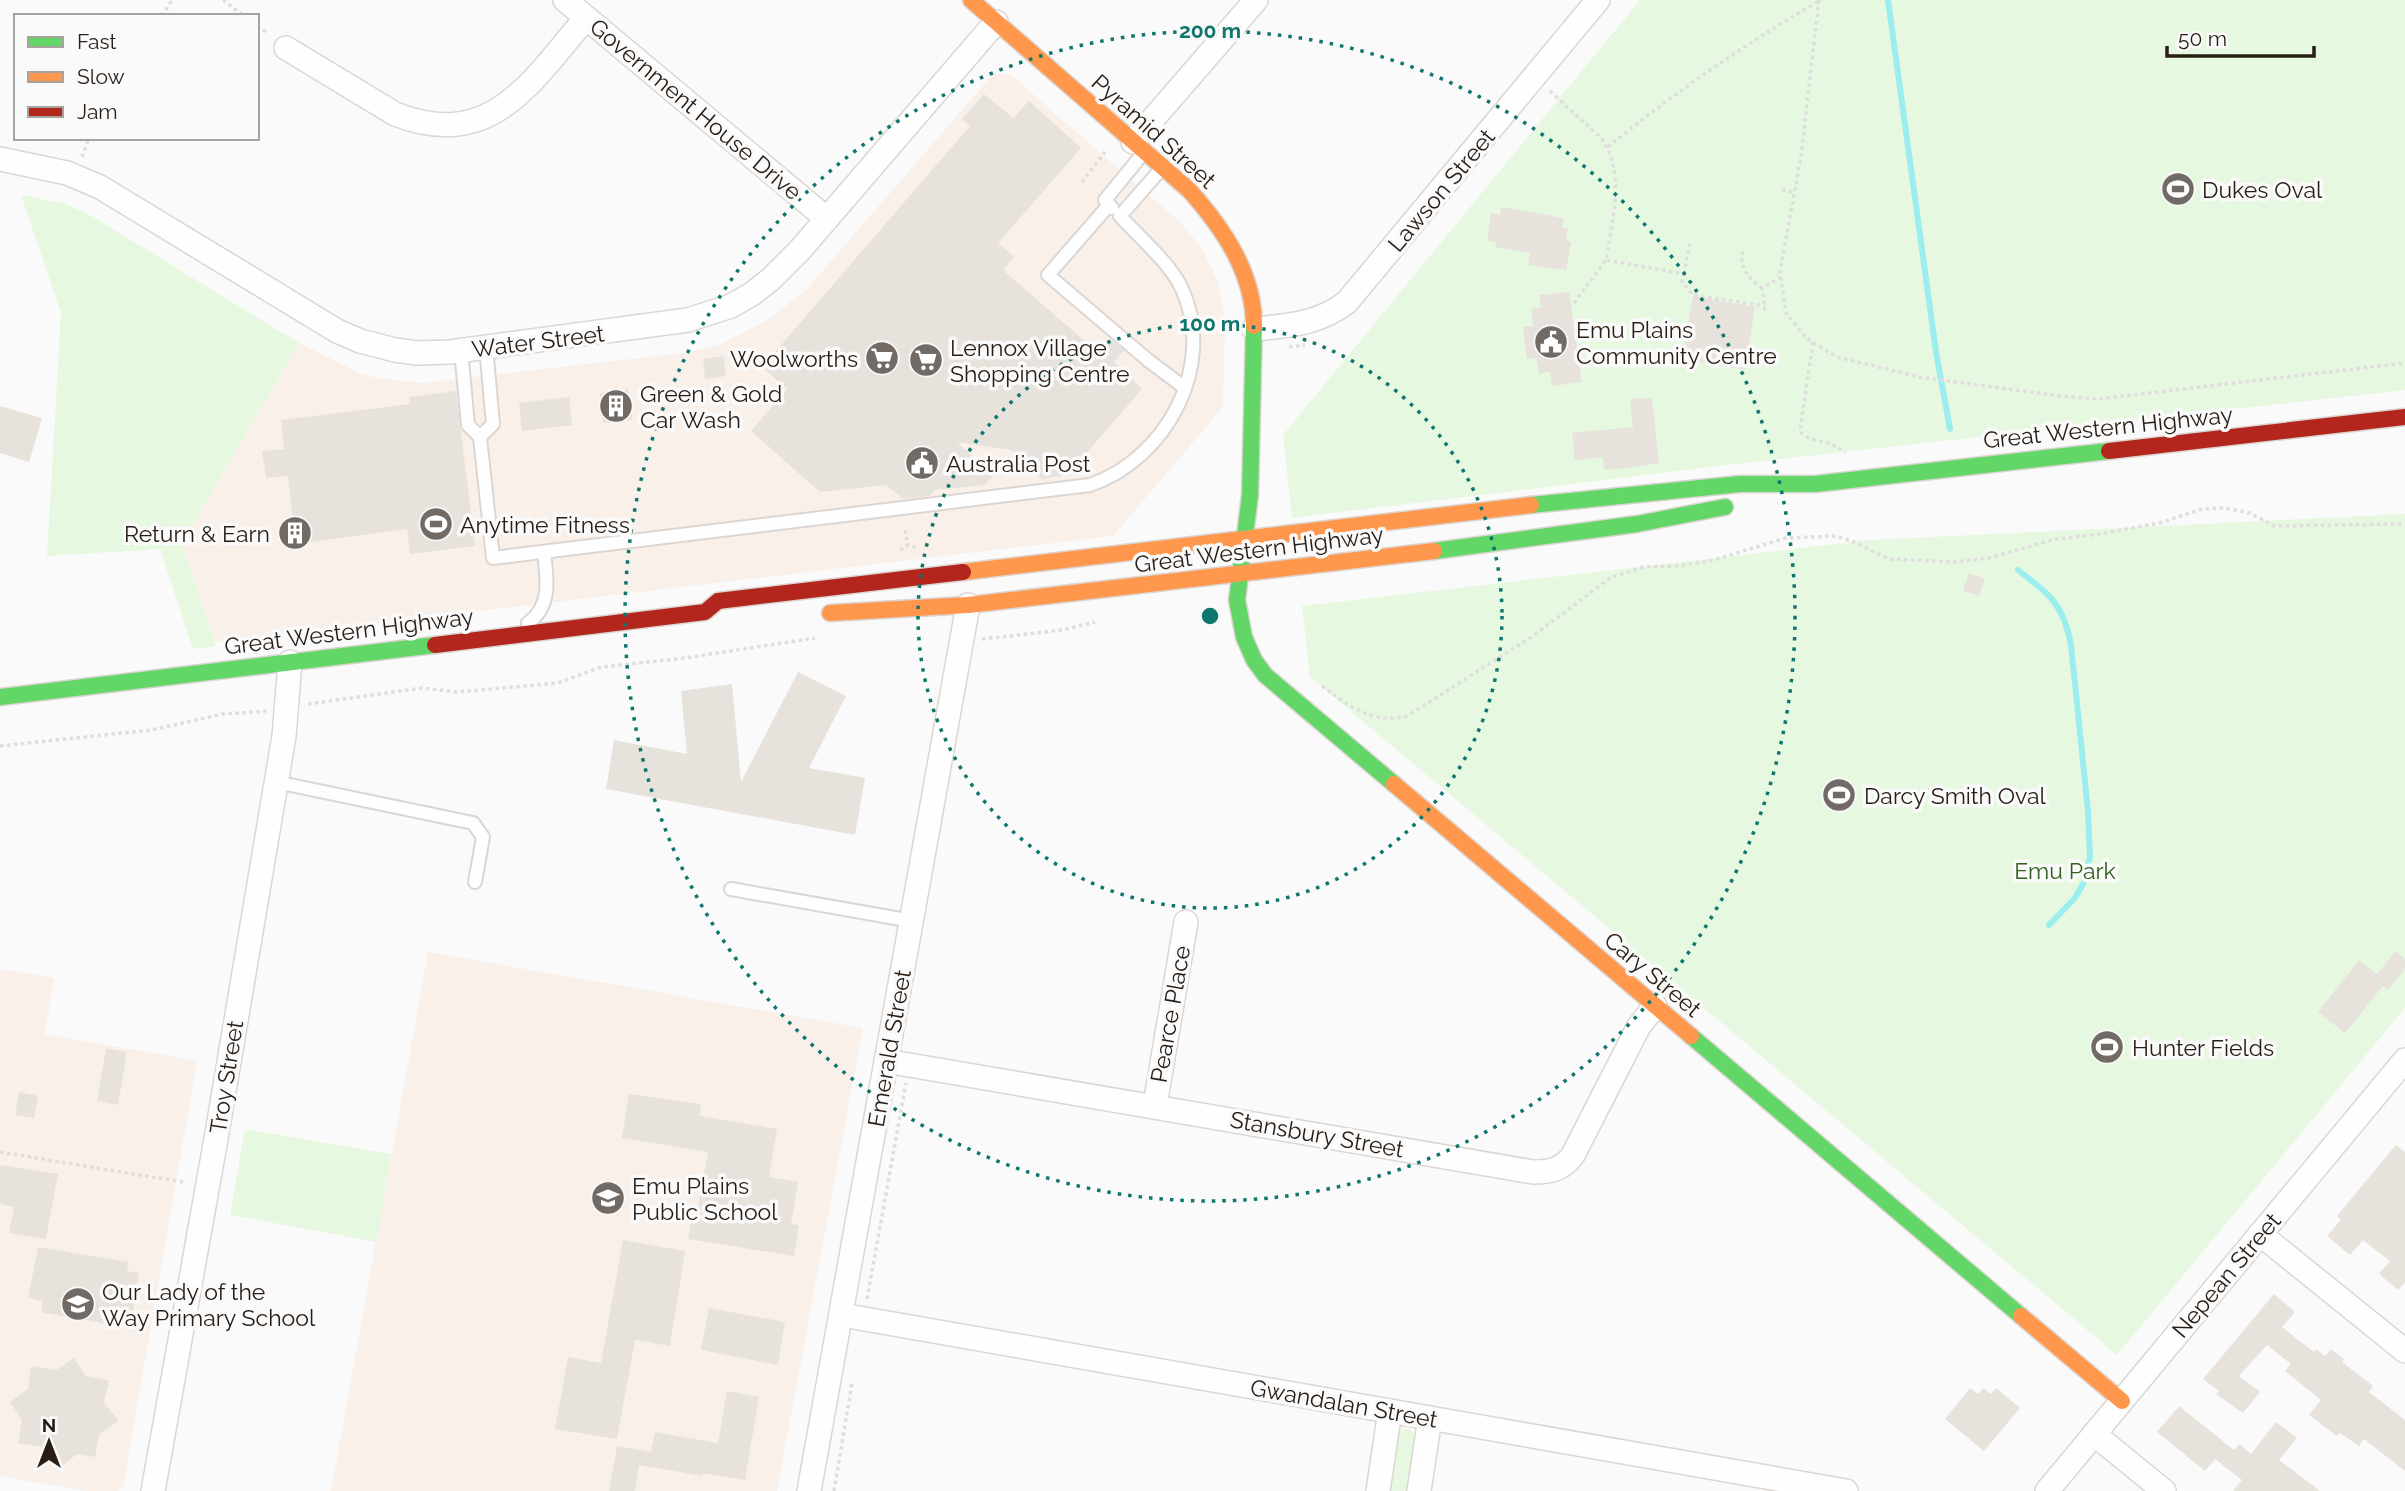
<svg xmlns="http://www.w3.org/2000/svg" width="2405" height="1491" font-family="Raleway,sans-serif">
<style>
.built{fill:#f9f0ea}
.green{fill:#e7f8e1}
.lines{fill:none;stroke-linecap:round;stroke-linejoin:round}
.stream{stroke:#9ceeee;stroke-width:6}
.building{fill:#e8e2dd}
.lane-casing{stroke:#dcd6d2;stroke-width:16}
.street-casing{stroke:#dcd6d2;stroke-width:26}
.fast-casing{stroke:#dcd6d2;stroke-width:19}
.slow-casing{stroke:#dcd6d2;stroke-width:19}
.jam-casing{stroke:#dcd6d2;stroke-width:19}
.path{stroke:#dfdedd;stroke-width:3.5;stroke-dasharray:3.5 3.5;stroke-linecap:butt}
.lane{stroke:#fefefe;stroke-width:12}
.street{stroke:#fefefe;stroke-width:23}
.fast{stroke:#63d668;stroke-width:16}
.slow{stroke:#ff974d;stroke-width:16}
.jam{stroke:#b3261e;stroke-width:16}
.ring{fill:none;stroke:#0f766e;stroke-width:3.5;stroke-dasharray:3.5 7}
.labels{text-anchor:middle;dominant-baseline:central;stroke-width:7;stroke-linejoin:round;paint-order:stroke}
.street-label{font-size:23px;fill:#281d15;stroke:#fafafa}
.poi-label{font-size:23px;fill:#281d15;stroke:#fafafa;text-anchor:start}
.park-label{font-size:23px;fill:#32601d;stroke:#fafafa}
.centre{fill:#0f766e;stroke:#fafafa;stroke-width:3.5}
.ring-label{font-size:21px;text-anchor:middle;font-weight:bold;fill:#0f766e;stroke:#fafafa;stroke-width:7;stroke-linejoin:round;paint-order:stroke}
</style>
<rect width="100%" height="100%" fill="#fafafa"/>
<g class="built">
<path d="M993 74H1010L1181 223 1203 250 1217 280 1223 304 1225 325 1223 407 1113 536 215 642 182 543 299 343 359 373 377 378 422 383 683 353 719 345 766 321 805 291Z"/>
<path d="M428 952 863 1028 777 1491H331Z"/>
<path d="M0 969 54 978 45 1034 197 1061 123 1488 117 1491H87L0 1476Z"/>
</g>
<g class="green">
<path d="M1640 0H2405V390L1727 465 1292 518 1283 435Z"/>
<path d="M21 195 66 204 90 215 299 343 182 543 216 646 193 649 160 549 47 556 61 313Z"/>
<path d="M2405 514V1008L2117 1355 1310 677 1302 606 1870 540Z"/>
<path d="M245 1129 391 1154 377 1242 230 1215Z"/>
<path d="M1402 1429H1409L1416 1434 1408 1491H1387L1397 1434Z"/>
</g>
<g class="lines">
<g class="stream">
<path d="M1888 0 1936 352 1950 429"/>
<path d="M2018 570C2050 595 2063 603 2071 645L2088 811 2090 857 2084 882 2075 898 2049 925"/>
</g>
</g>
<g class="building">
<path d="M984 94 1013 118 1029 101 1081 148 998 243 1014 257 1003 270 1095 350 1097 347 1101 351 1111 340 1124 351 1114 362 1142 389 1072 470 1069 467 1062 476 1042 479 1011 450 957 442 994 475 984 485 935 490 930 496 903 499 886 485 820 492 751 431 787 389 762 367 970 126 962 119Z"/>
<path d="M1501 207 1564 218 1562 228 1568 229 1566 241 1571 242 1566 270 1528 265 1530 253 1495 247 1496 242 1487 241 1491 213 1500 215Z"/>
<path d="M1569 292 1582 382 1552 386 1550 372 1539 374 1536 358 1527 359 1523 327 1533 326 1531 309 1541 308 1539 295Z"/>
<path d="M1693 296 1755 307 1745 370 1682 359Z"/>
<path d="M724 356 726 376 705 379 703 359Z"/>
<path d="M628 389 632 420 603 423 600 393Z"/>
<path d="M456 391 475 546 410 554 407 529 288 545 286 523 293 522 288 476 266 478 262 451 284 449 281 420 410 404 409 397Z"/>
<path d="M569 397 572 425 522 431 519 403Z"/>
<path d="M1652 398 1659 463 1612 470 1604 469 1603 457 1575 461 1572 433 1633 427 1630 399Z"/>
<path d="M0 406 42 418 29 462 0 453Z"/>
<path d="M1969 573 1985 579 1979 596 1963 591Z"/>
<path d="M798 672 846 696 809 768 865 778 855 835 606 789 614 740 687 754 681 691 732 684 741 782Z"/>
<path d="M2396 951 2405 959V969L2388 990 2383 986 2345 1033 2318 1012 2359 960 2377 974Z"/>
<path d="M106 1048 127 1052 118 1105 97 1101Z"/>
<path d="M19 1092 38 1096 34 1118 15 1115Z"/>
<path d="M629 1094 701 1104 699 1116 777 1129 769 1177 798 1182 791 1224 799 1225 794 1256 688 1239 694 1206H698L708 1152 622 1138Z"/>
<path d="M2396 1145 2405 1152V1282L2398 1290 2379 1274 2390 1261 2363 1240 2350 1255 2327 1236 2341 1220 2337 1216Z"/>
<path d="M0 1165 58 1174 46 1239 9 1233 14 1207 0 1204Z"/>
<path d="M623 1240 685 1251 670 1346 635 1340 617 1439 555 1429 568 1357 601 1363Z"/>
<path d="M38 1247 129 1262 127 1271 139 1273 130 1328 41 1312 43 1301 28 1298Z"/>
<path d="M2274 1294 2295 1312 2282 1327 2314 1352 2316 1349 2325 1356 2331 1349 2344 1359 2342 1362 2373 1386 2369 1392 2405 1420V1471L2364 1439 2359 1446 2340 1433 2337 1436 2309 1415 2321 1400 2285 1371 2291 1364 2267 1345 2239 1376 2260 1392 2243 1413 2216 1394 2219 1391 2203 1379Z"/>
<path d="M709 1308 785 1322 778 1365 701 1350Z"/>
<path d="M74 1358 86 1376 109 1380 104 1403 119 1421 99 1434 95 1457 77 1454 58 1469 43 1447 18 1443 22 1420 10 1402 28 1389 31 1366 56 1370Z"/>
<path d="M1970 1388 1978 1394 1983 1388 1991 1394 1996 1388 2020 1408 1984 1451 1945 1419Z"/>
<path d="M727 1391 759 1397 745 1480 703 1473 702 1476 639 1465 635 1491H609L617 1446 651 1452 655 1432 718 1443Z"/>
<path d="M2179 1406 2234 1450 2239 1444 2251 1454 2276 1422 2297 1438 2279 1460 2320 1491H2233L2242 1480 2215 1459 2205 1471 2157 1432Z"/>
</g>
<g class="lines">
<g class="lane-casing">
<g id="lane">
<path d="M1109 205 1048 275 1149 361 1185 388"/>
<path d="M1112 208 1105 200 1145 151"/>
<path d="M461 350 468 425 480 437 493 558 1090 485C1166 459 1217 366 1182 289 1171 264 1139 237 1120 216L1162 168"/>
<path d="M480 437 493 424 486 347"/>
<path d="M528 623C552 606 547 578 544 552"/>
<path d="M276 782 473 823 483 837 475 882"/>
<path d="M731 889 912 921"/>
</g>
</g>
<g class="street-casing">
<g id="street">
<path d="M565 0 827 219"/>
<path d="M286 48 395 114C491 152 531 82 586 18"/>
<path d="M1133 142 1256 0"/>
<path d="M0 159 67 173 100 187 337 331 360 341 395 350 417 353 450 352 688 320 731 306 752 294 771 279 800 250 996 22"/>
<path d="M1254 329C1288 326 1319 324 1347 302L1598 0"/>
<path d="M886 1061 1533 1172C1550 1172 1562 1170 1573 1155L1639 1026 1655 1006"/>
<path d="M1155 1105 1186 922"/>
<path d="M2260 1234 2405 1351"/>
<path d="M842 1315 1846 1491"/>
<path d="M2094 1434 2164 1491"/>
<path d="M153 1491 216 1139 284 736 290 662"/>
<path d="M809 1491 968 605"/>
<path d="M1378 1491 1390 1411"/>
<path d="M1419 1491 1430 1418"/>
<path d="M2047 1491 2405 1060"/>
</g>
</g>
<g class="fast-casing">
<g id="fast">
<path d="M1254 326 1250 495 1237 600 1244 637 1254 660 1265 675 1394 784"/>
<path d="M1531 505 1740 484H1815L2109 451"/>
<path d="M1434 551 1637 524 1725 507"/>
<path d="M0 697 435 645"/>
<path d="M1691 1036 2021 1316"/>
</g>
</g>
<g class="slow-casing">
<g id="slow">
<path d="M971 0 1189 190C1223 228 1254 273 1254 326"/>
<path d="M963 572 1531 505"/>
<path d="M830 613 968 605 1434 551"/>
<path d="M1394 784 1691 1036"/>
<path d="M2021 1316 2122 1401"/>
</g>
</g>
<g class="jam-casing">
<g id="jam">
<path d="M2109 451 2405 417"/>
<path d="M435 645 705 612 718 601 963 572"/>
</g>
</g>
<g class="path">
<path d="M223 0 244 16"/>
<path d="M1819 0 1801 156 1780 272 1786 313 1806 338 1837 357 1919 377 2060 396 2098 399 2405 363"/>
<path d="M162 16 172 0"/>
<path d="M257 26 266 32"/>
<path d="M1550 91 1602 139C1626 174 1612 221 1606 260L1684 274 1682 282 1693 295 1765 306"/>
<path d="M1608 147C1674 93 1745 44 1819 1"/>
<path d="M82 157 89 138"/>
<path d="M1082 182 1105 152"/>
<path d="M1782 190 1794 192"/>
<path d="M1743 251C1738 267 1749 279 1762 288"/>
<path d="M1684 274 1690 241"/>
<path d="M1574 303 1606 260"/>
<path d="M1765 311 1762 288 1781 277"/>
<path d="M1813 342 1800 431C1808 443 1832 439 1845 453"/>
<path d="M1289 347 1305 345"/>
<path d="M905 530 908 545"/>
<path d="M900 550 908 545 919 548"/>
<path d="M982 639 1063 630 1095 622"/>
<path d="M1322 686C1348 705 1372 725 1407 716L1533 636 1610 578 1643 567 1677 566 1710 561 1786 538 1836 536 1852 541 1889 559 1955 562 1988 558 2056 539 2100 534 2159 523 2202 509 2225 508 2250 513 2274 526 2405 524"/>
<path d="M308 704 422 688 457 692 558 683 601 667 685 658 815 638"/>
<path d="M0 746 151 730 223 714 266 711"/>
<path d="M0 1152 183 1182"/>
<path d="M867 1299 906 1083"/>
<path d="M834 1491 852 1383"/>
</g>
<use href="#lane" class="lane"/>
<use href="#street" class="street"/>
<use href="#fast" class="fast"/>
<use href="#slow" class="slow"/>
<use href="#jam" class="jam"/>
</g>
<g class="ring">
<circle cx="1210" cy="616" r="292"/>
<circle cx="1210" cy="616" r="585"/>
</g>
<defs>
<g id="stadium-disc" transform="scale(1.75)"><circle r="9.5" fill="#726a65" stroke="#fafafa"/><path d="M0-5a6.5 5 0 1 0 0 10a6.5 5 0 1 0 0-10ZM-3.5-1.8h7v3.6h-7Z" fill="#fff"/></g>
<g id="civic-disc" transform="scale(1.75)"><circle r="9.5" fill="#726a65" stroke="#fafafa"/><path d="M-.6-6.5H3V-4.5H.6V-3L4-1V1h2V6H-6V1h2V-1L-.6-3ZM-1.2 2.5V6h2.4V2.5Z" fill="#fff"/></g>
<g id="supermarket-disc" transform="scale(1.75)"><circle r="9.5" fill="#726a65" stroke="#fafafa"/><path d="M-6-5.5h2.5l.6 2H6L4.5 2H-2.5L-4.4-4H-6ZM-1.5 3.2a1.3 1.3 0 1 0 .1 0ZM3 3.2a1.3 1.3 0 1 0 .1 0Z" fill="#fff"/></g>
<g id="building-disc" transform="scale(1.75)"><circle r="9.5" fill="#726a65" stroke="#fafafa"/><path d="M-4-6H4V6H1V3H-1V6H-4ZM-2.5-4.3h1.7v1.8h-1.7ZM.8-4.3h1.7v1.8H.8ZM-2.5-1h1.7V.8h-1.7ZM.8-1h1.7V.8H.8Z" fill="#fff"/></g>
<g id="school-disc" transform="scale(1.75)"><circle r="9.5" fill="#726a65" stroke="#fafafa"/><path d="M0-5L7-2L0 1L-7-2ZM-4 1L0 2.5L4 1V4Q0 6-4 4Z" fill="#fff"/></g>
</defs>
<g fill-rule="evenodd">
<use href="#stadium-disc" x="2178" y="189"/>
<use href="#civic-disc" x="1551" y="342"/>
<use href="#supermarket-disc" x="882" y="358"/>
<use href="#supermarket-disc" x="926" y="360"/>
<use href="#building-disc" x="616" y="406"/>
<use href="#civic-disc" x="922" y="463"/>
<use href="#stadium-disc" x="436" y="524"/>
<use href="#building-disc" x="295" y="533"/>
<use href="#stadium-disc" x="1839" y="795"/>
<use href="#stadium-disc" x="2107" y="1047"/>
<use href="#school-disc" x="608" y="1198"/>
<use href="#school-disc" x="78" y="1304"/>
</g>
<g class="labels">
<g class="street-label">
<text transform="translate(696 109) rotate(40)">Government House Drive</text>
<text transform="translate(1154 131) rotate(42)">Pyramid Street</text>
<text transform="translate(1441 190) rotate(-50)">Lawson Street</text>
<text transform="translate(538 341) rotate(-7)">Water Street</text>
<text transform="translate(2108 427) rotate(-6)">Great Western Highway</text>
<text transform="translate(1259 549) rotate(-7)">Great Western Highway</text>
<text transform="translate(349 631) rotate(-7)">Great Western Highway</text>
<text transform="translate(1653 974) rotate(40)">Cary Street</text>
<text transform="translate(1170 1014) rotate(-80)">Pearce Place</text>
<text transform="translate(889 1048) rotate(-80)">Emerald Street</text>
<text transform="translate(226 1077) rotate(-81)">Troy Street</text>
<text transform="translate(1317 1134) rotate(10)">Stansbury Street</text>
<text transform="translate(2226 1275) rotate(-50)">Nepean Street</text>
<text transform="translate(1344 1403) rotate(10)">Gwandalan Street</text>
</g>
<g class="poi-label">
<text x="2202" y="189">Dukes Oval</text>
<text x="1576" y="329">Emu Plains<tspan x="1576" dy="26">Community Centre</tspan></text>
<text x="950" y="347">Lennox Village<tspan x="950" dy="26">Shopping Centre</tspan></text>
<text x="858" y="358" text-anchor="end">Woolworths</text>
<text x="640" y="393">Green &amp; Gold<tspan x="640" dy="26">Car Wash</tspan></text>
<text x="946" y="463">Australia Post</text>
<text x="460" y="524">Anytime Fitness</text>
<text x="270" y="533" text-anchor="end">Return &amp; Earn</text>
<text x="1864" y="795">Darcy Smith Oval</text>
<text x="2132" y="1047">Hunter Fields</text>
<text x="632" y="1185">Emu Plains<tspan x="632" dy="26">Public School</tspan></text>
<text x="102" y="1291">Our Lady of the<tspan x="102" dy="26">Way Primary School</tspan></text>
</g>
<g class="park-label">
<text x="2065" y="870">Emu Park</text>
</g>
</g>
<circle cx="1210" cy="616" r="10" class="centre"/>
<g class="ring-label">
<text x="1210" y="38">200 m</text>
<text x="1210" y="331">100 m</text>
</g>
<rect x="14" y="14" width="245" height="126" fill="#fafafa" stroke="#a6a29e" stroke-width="2"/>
<rect x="28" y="37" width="35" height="10" fill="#63d668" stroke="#a6a29e" stroke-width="2"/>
<text x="77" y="49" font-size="21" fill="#281d15">Fast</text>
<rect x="28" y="72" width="35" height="10" fill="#ff974d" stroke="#a6a29e" stroke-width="2"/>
<text x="77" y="84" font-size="21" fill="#281d15">Slow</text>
<rect x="28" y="107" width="35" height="10" fill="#b3261e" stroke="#a6a29e" stroke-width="2"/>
<text x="77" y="119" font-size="21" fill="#281d15">Jam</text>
<g transform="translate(49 1442)" stroke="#fafafa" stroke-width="5" paint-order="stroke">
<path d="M0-5L12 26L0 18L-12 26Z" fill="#281d15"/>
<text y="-10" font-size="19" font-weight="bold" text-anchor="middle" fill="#281d15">N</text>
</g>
<path d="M2167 46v10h147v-10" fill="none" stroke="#281d15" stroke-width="3.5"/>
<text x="2178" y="46" font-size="21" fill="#281d15" stroke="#fafafa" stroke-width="5" paint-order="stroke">50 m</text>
</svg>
